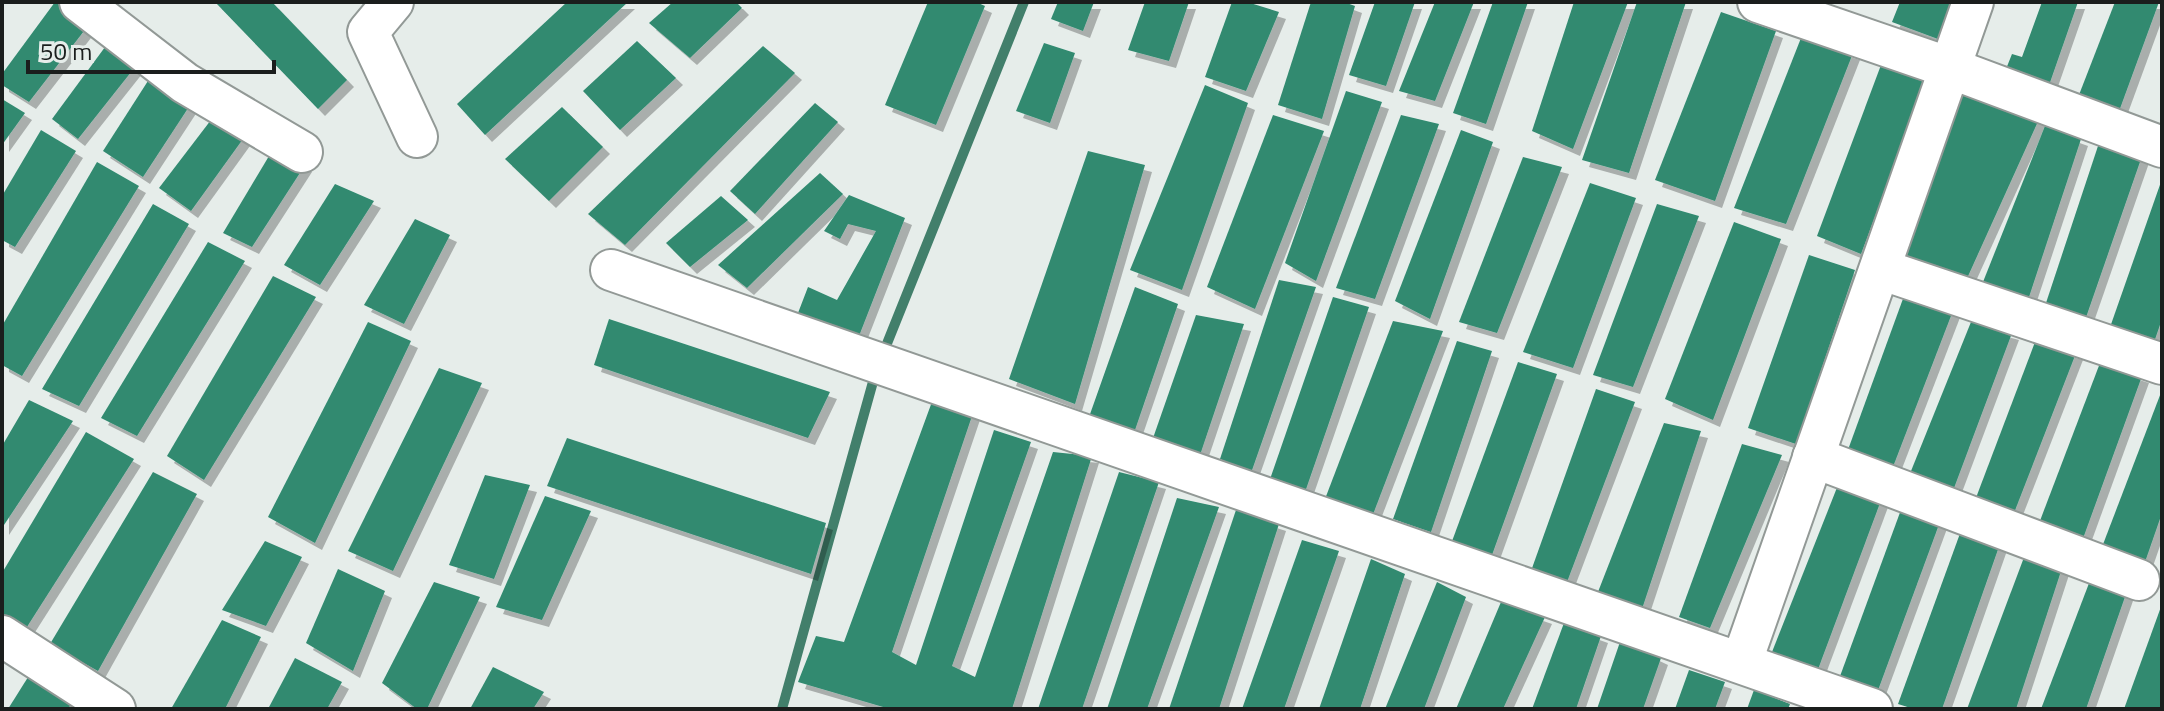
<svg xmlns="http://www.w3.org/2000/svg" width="2164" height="711" font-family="'Titillium Web',sans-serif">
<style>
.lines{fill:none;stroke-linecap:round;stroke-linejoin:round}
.stream{stroke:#427f6b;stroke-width:10}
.building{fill:#308a70;filter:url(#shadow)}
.street-casing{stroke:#929996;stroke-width:44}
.street{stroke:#fff;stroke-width:40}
</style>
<defs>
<filter id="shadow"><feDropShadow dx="7" dy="7" stdDeviation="0" flood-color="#0004"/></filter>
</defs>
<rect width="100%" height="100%" fill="#e6edea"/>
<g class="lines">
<g class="stream">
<path d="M882 356 1024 2"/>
<path d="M782 709 876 371"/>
</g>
</g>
<g class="building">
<path d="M55 2H68L94 18 29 102 2 85V74Z"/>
<path d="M215 2H272L347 80 318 109Z"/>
<path d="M567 2H628L485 135 457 104Z"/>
<path d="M673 2H736L742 8 690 58 649 23Z"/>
<path d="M928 2H976L985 6 936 125 885 105Z"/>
<path d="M1058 2H1094L1083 31 1051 19Z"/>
<path d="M1145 2H1189L1169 61 1128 50Z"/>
<path d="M1232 2H1247L1279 12 1246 91 1205 77Z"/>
<path d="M1311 2H1344L1355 6 1322 119 1278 105Z"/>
<path d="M1375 2H1415L1386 86 1349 75Z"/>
<path d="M1435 2H1474L1435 101 1399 91Z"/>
<path d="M1493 2H1528L1486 124 1453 113Z"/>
<path d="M1574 2H1628L1573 149 1532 131Z"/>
<path d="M1637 2H1686L1629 173 1582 160Z"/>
<path d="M1900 2H1952L1938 39 1892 22Z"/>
<path d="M2042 2H2078L2047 91 2004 74 2012 54 2022 57Z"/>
<path d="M2115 2H2159L2118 114 2077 100Z"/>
<path d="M1721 12 1776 31 1715 201 1655 180Z"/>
<path d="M1801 38 1853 53 1786 224 1734 208Z"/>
<path d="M637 41 676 78 620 130 583 91Z"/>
<path d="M108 43 139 62 78 139 52 119Z"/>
<path d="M1044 43 1075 53 1050 123 1016 111Z"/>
<path d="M763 46 795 73 625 245 588 214Z"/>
<path d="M1881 65 1926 80 1861 254 1817 236Z"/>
<path d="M155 70 196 96 143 177 103 151Z"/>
<path d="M1205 85 1248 103 1182 290 1130 270Z"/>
<path d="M1346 91 1382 102 1316 281 1285 263Z"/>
<path d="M1962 92 2040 117 1964 285 1897 263Z"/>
<path d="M2 99 25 113 2 145Z"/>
<path d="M815 103 838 122 755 214 730 191Z"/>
<path d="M562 107 603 147 549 201 505 159Z"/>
<path d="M1273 115 1324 131 1255 309 1207 287Z"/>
<path d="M1401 115 1439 124 1375 299 1336 288Z"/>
<path d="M214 116 248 132 191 211 159 188Z"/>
<path d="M2045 126 2081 139 2028 300 1981 287Z"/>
<path d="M41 130 76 151 15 247 2 240V196Z"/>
<path d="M1461 130 1493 142 1430 319 1395 301Z"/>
<path d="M2099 143 2142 156 2083 326 2043 312Z"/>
<path d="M272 151 305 165 252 247 223 233Z"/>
<path d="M1088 151 1145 165 1075 404 1009 379Z"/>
<path d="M1523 157 1562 167 1497 333 1459 322Z"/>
<path d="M97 162 139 186 22 376 2 365V326Z"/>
<path d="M820 173 843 194 747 288 718 265Z"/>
<path d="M2162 179V319L2152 348 2108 333Z"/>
<path d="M1590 183 1636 198 1573 368 1523 352Z"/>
<path d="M335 184 374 201 320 285 284 265Z"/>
<path d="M849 195 905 218 859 336 798 313 808 287 837 300 876 231 848 224 840 239 824 231Z"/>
<path d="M721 196 748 220 690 267 666 243Z"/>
<path d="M153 204 189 224 79 406 42 389Z"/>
<path d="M1657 204 1699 216 1633 387 1593 375Z"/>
<path d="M415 219 450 235 404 324 364 305Z"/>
<path d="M1734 222 1781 239 1713 420 1665 399Z"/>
<path d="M208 242 245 261 137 436 101 418Z"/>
<path d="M1809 255 1855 270 1796 444 1748 428Z"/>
<path d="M273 276 316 297 204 480 167 456Z"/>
<path d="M1279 280 1316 287 1251 473 1220 459Z"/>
<path d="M1135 287 1178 304 1135 430 1089 417Z"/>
<path d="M1904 296 1954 308 1891 472 1845 458Z"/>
<path d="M1333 297 1369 307 1304 495 1268 485Z"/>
<path d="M1196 315 1244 324 1198 461 1152 441Z"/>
<path d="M609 319 830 392 808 438 594 365Z"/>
<path d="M1393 321 1443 331 1372 517 1325 499Z"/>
<path d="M368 322 411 341 315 543 268 517Z"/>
<path d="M1971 322 2012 333 1954 488 1909 476Z"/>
<path d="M1457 341 1492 351 1431 532 1393 519Z"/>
<path d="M2035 342 2076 353 2014 513 1974 503Z"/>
<path d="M1518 362 1557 374 1492 555 1451 544Z"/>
<path d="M2100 363 2142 376 2081 544 2038 526Z"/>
<path d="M439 368 482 383 393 571 348 551Z"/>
<path d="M1596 389 1635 402 1567 582 1531 571Z"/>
<path d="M2162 390V513L2145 562 2102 547Z"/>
<path d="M933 399 973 413 892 652 916 665 994 430 1031 442 952 666 975 677 1053 452 1092 456 1012 709H890L798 682 816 636 844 642Z"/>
<path d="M29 400 73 421 2 528V446Z"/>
<path d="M1664 423 1701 431 1642 609 1596 597Z"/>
<path d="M86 432 134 459 25 630 2 613V573Z"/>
<path d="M567 438 826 523 811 574 547 486Z"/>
<path d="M1742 444 1782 455 1710 628 1679 617Z"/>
<path d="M153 472 197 494 98 671 50 644Z"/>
<path d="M1119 472 1159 482 1082 709H1038Z"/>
<path d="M485 475 530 485 494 579 449 565Z"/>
<path d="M1840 480 1883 495 1817 672 1772 652Z"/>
<path d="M545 496 591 511 542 620 496 607Z"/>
<path d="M1177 498 1219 507 1147 709H1107Z"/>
<path d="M1902 507 1941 519 1877 693 1839 679Z"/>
<path d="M1236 510 1279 524 1219 709H1169Z"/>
<path d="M1962 528 2002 538 1942 709H1914L1898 704Z"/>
<path d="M1302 540 1339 551 1284 709H1242Z"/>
<path d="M265 541 302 557 266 626 222 610Z"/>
<path d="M2026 552 2062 568 2016 709H1967Z"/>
<path d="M1371 559 1405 574 1360 709H1319Z"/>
<path d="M338 569 385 591 353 671 306 643Z"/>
<path d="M2091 578 2127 591 2086 709H2041Z"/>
<path d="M434 582 480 597 427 709H417L382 683Z"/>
<path d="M1437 582 1466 597 1424 709H1385Z"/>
<path d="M1501 602 1545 617 1503 709H1456Z"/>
<path d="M2162 604V709H2124Z"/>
<path d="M222 620 261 637 225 709H171Z"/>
<path d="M1564 623 1601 636 1576 709H1532Z"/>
<path d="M1621 639 1661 658 1643 709H1597Z"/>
<path d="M295 658 342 682 327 709H268Z"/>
<path d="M493 667 544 692 533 709H470Z"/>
<path d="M1689 670 1725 682 1715 709H1675Z"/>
<path d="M30 674 73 701 68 709H8Z"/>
<path d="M1754 690 1790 704 1788 709H1747Z"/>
</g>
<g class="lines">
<g class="street-casing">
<g id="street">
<path d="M80 2 185 83 302 152"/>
<path d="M393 2 368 32 417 137"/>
<path d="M1758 2 1950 68 2162 147"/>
<path d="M1880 269 2162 364"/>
<path d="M611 270 1872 709"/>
<path d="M1813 457 2139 580"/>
<path d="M2 636 115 709"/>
<path d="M1742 661 1973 2"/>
</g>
</g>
<use href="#street" class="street"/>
</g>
<rect width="2164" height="711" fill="none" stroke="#1b1e1d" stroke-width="8"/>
<path d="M28 60v12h246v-12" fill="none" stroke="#1b1e1d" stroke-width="4"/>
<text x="40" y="60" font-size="24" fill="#1b1e1d" stroke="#e6edea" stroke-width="6" paint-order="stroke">50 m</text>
</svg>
